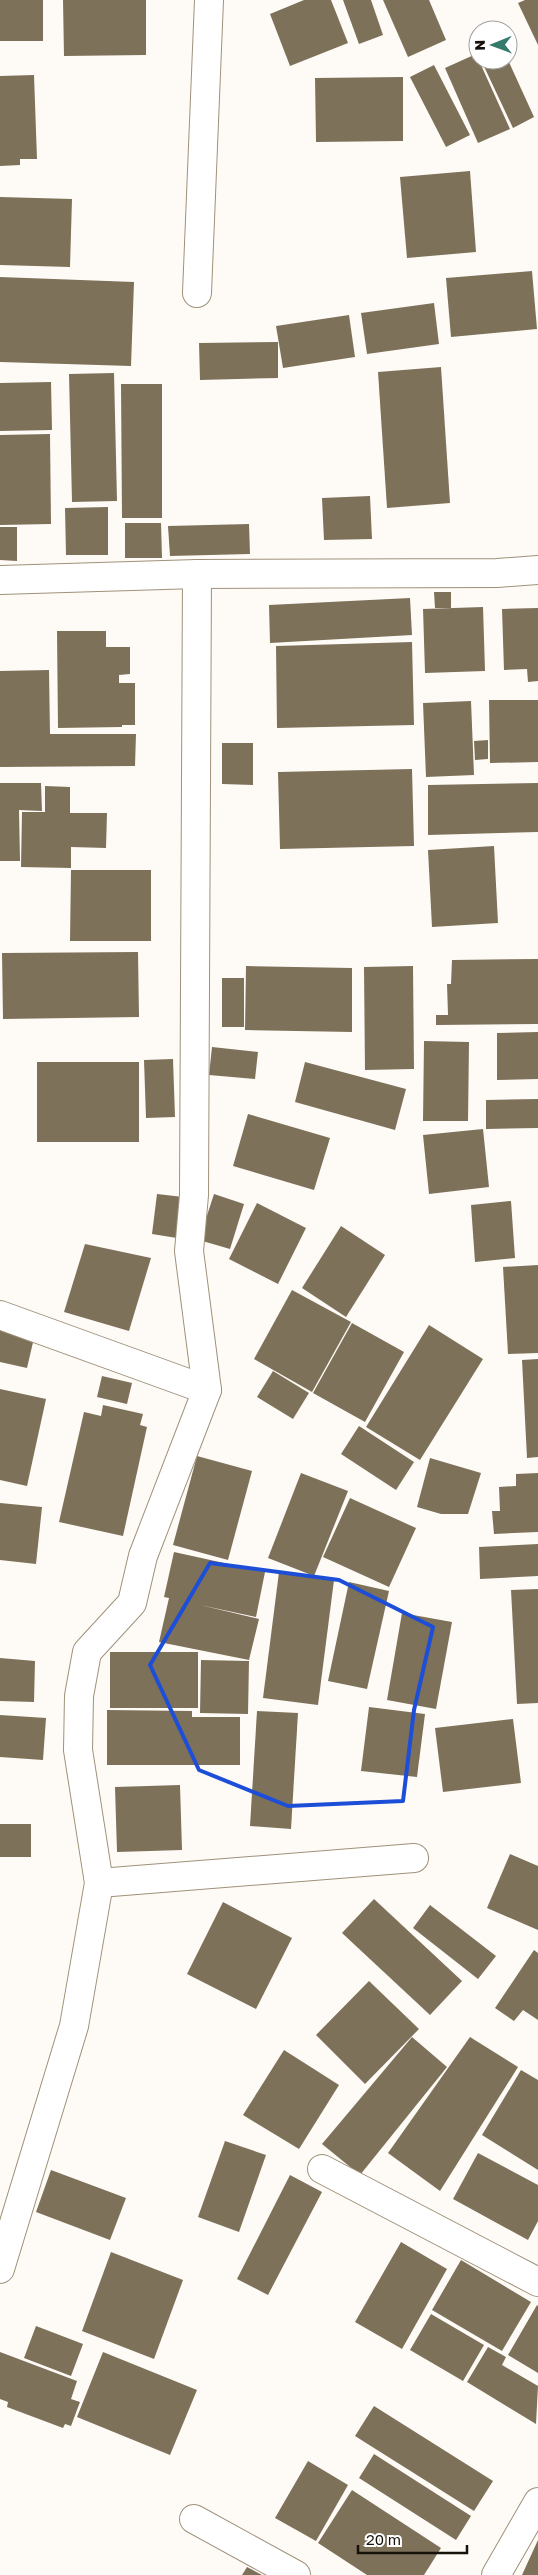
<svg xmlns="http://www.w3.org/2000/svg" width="538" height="2575" font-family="'Golos Text',sans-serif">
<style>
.building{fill:#7e715a}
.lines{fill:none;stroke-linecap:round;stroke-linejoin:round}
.minor-casing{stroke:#9f917a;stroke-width:30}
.minor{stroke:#fff;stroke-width:28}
.marked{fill:none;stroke:#1d4ed8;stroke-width:4;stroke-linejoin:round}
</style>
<rect width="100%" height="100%" fill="#fefbf6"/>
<g class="building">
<rect x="0" y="0" width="43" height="41"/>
<path d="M63 0H146V55L64 56Z"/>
<path d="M304 0H331L348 43 290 66 270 14Z"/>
<path d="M343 0H371L383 35 359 44Z"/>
<path d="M383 0H429L446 40 408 57Z"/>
<path d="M525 0H538V45L518 3Z"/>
<path d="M476 54 510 129 478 143 445 68Z"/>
<path d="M481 60H508L534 117 513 128Z"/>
<path d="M434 65 470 135 446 147 410 77Z"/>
<path d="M34 75 37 159H20V165L0 166V76Z"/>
<path d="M403 77V141L316 142 315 78Z"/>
<path d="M470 171 476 252 407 258 400 177Z"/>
<path d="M0 197 72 199 70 267 0 265Z"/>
<path d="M532 271 537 329 451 337 446 278Z"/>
<path d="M0 277 134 282 131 366 0 362Z"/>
<path d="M434 303 439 344 367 354 361 313Z"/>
<path d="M349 315 355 357 283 368 276 326Z"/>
<path d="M278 342V378L200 380 199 343Z"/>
<path d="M441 367 450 503 387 508 378 372Z"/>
<path d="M114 373 117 501 72 502 69 374Z"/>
<path d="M51 382 52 430 0 431V383Z"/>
<path d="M121 384H162V518H122Z"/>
<path d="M50 434 51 524 0 525V435Z"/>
<path d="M370 496 372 539 324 540 322 498Z"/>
<path d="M108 507V555H66L65 508Z"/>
<path d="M125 523H161L162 558H125Z"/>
<path d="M249 524 250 554 170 556 168 526Z"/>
<path d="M0 527H17V561L0 560Z"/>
<path d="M434 592H451V608H435Z"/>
<path d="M410 598 412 635 270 643 269 605Z"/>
<path d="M483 607 485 671 425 673 423 609Z"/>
<path d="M538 608V681L528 682 527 669 504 670 502 609Z"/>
<path d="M57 631H106V647H130V674L119 675V683H135V725H122V727L58 728Z"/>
<path d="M412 642 414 725 277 728 276 646Z"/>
<path d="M49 670 50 734H136L135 766 0 767V671Z"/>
<path d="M489 700H538V762L490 763Z"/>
<path d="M471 701 474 775 426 777 423 703Z"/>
<path d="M488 740V759L475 760 474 741Z"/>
<path d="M222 743H253V785L222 784Z"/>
<path d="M412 769 414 846 280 849 278 772Z"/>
<path d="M0 783H41L42 811 19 810 20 861H0Z"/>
<path d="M538 783V832L428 835V785Z"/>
<path d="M45 786 70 787V813H107L106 848 71 847V868L21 867 22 812H45Z"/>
<path d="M494 846 498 923 432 927 428 850Z"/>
<path d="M71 870H151V941H70Z"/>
<path d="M138 952 139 1017 3 1019 2 953Z"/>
<path d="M538 959V1024L436 1025V1015H448L447 984H451L452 960Z"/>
<path d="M246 966 352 968V1032L245 1030Z"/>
<path d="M413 966 414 1069 365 1070 364 967Z"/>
<rect x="222" y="978" width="22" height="49"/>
<path d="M538 1032V1079L497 1080V1033Z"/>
<path d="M424 1041 469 1042 468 1121H423Z"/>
<path d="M212 1047 258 1052 255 1079 209 1075Z"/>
<path d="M173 1059 175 1117 146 1118 144 1060Z"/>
<rect x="37" y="1062" width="102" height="80"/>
<path d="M305 1062 406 1089 395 1130 295 1102Z"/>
<path d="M538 1099V1128L486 1129V1100Z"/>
<path d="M248 1114 330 1138 314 1190 233 1166Z"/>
<path d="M483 1129 489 1187 429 1194 423 1135Z"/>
<path d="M157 1194 183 1197 177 1238 152 1234Z"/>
<path d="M214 1194 244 1204 230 1249 199 1240Z"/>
<path d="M511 1201 515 1258 475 1262 471 1205Z"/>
<path d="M257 1203 306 1228 278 1284 229 1259Z"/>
<path d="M341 1226 385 1255 346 1317 302 1288Z"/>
<path d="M85 1244 151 1258 129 1331 64 1312Z"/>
<path d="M538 1265V1353L508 1354 503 1267Z"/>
<path d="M292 1290 351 1322 312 1392 254 1359Z"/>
<path d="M352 1323 404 1352 365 1422 313 1393Z"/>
<path d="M429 1325 483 1359 420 1460 366 1427Z"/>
<path d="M0 1330 34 1338 27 1368 0 1362Z"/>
<path d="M538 1359V1457L527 1458 522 1360Z"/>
<path d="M273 1371 309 1393 293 1419 257 1397Z"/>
<path d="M102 1376 132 1383 127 1404 97 1397Z"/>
<path d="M0 1389 46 1399 27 1486 0 1480Z"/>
<path d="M103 1405 143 1414 140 1425 147 1427 123 1536 59 1522 84 1412 101 1416Z"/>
<path d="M359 1426 414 1462 396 1490 341 1454Z"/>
<path d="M197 1456 252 1471 228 1560 173 1545Z"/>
<path d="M430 1458 481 1473 468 1514H441L417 1507Z"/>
<path d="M301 1473 348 1491 314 1576 268 1558Z"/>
<path d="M538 1473V1532L494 1534 492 1511H500L499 1487 516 1486V1474Z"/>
<path d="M350 1498 416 1528 389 1587 323 1557Z"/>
<path d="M0 1503 42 1507 36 1564 0 1560Z"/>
<path d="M538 1544V1576L480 1579 479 1547Z"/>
<path d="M174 1552 265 1572 256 1617 200 1605 259 1619 249 1660 159 1642 169 1598 164 1597Z"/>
<path d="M279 1572 334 1580 318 1705 263 1698Z"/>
<path d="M349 1582 389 1591 367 1689 328 1681Z"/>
<path d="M538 1589V1703L517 1704 511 1590Z"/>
<path d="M402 1613 452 1622 436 1709 387 1700Z"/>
<rect x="110" y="1652" width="88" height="56"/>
<path d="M0 1658 35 1661 34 1702 0 1701Z"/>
<path d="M201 1660 249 1661 248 1714 200 1713Z"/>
<path d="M369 1707 425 1714 417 1777 361 1771Z"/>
<path d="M107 1710 192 1711V1717H240V1765H107Z"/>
<path d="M257 1711 298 1713 291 1829 250 1826Z"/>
<path d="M0 1715 46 1718 43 1760 0 1757Z"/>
<path d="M513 1719 521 1783 443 1792 435 1728Z"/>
<path d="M180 1785 182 1850 117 1852 115 1787Z"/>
<rect x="0" y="1824" width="31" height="33"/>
<path d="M510 1854 538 1866V1930L487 1908Z"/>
<path d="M374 1899 462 1981 430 2015 342 1933Z"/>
<path d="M223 1902 292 1938 256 2009 187 1974Z"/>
<path d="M430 1905 496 1956 478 1979 413 1928Z"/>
<path d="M534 1950 538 1953V2020L523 2010 514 2021 495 2008Z"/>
<path d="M369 1981 419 2029 365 2084 316 2035Z"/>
<path d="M412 2037 447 2067 360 2175 322 2144Z"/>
<path d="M470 2037 518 2067 440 2191 388 2153Z"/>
<path d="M284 2050 339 2085 299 2149 243 2115Z"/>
<path d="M521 2070 538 2080V2170L482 2135Z"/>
<path d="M225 2141 266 2155 239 2232 198 2217Z"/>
<path d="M478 2153 538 2185V2221L528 2240 453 2199Z"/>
<path d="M51 2170 126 2198 110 2240 36 2212Z"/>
<path d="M290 2175 322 2192 268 2295 237 2279Z"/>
<path d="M401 2242 447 2269 402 2349 355 2322Z"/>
<path d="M111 2252 183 2280 154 2359 82 2331Z"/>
<path d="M461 2260 531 2302 502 2351 432 2310Z"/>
<path d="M537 2305 538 2306V2373L508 2355Z"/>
<path d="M431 2314 484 2345 463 2381 410 2350Z"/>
<path d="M36 2326 83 2344 71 2376 24 2358Z"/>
<path d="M488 2347 506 2357 502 2365 538 2386 536 2424 467 2382Z"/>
<path d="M0 2352 77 2381 71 2399 80 2402 71 2426 65 2424 63 2428 7 2407 8 2402 0 2399Z"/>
<path d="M103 2352 197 2390 170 2455 77 2417Z"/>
<path d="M374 2406 493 2481 474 2511 355 2436Z"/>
<path d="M374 2454 471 2516 456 2540 359 2478Z"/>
<path d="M308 2461 348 2485 316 2541 275 2518Z"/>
<path d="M352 2490 441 2548 424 2575H367L318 2543Z"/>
<path d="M538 2540V2575H522Z"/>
<path d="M247 2567 262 2575H242Z"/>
</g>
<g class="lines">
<g class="minor-casing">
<g id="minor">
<path d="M197 293 209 0"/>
<path d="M0 580 197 574 497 573 538 570"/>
<path d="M0 1315 207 1390"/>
<path d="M99 1883 414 1858"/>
<path d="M322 2169 538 2282"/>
<path d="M0 2269 74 2026 99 1883 78 1750 79 1696 87 1652 132 1603 143 1556 207 1390 189 1251 194 1195 197 574"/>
<path d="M194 2519 296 2575"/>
<path d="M496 2575 538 2502"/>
</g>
</g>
<use href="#minor" class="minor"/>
</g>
<path class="marked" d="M210 1563 339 1580 433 1627 414 1710 403 1801 288 1806 199 1770 150 1665Z"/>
<g transform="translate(493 45) rotate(269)"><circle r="24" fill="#ffffff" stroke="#a2a09d"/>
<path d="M0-4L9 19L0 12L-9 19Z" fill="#367a6e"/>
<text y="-8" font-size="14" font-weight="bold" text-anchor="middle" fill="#171209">N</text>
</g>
<path d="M358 2545v8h109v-8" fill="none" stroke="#171209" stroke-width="2.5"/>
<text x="366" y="2545" font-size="15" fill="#171209" stroke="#ffffff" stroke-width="4" paint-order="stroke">20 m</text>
</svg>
